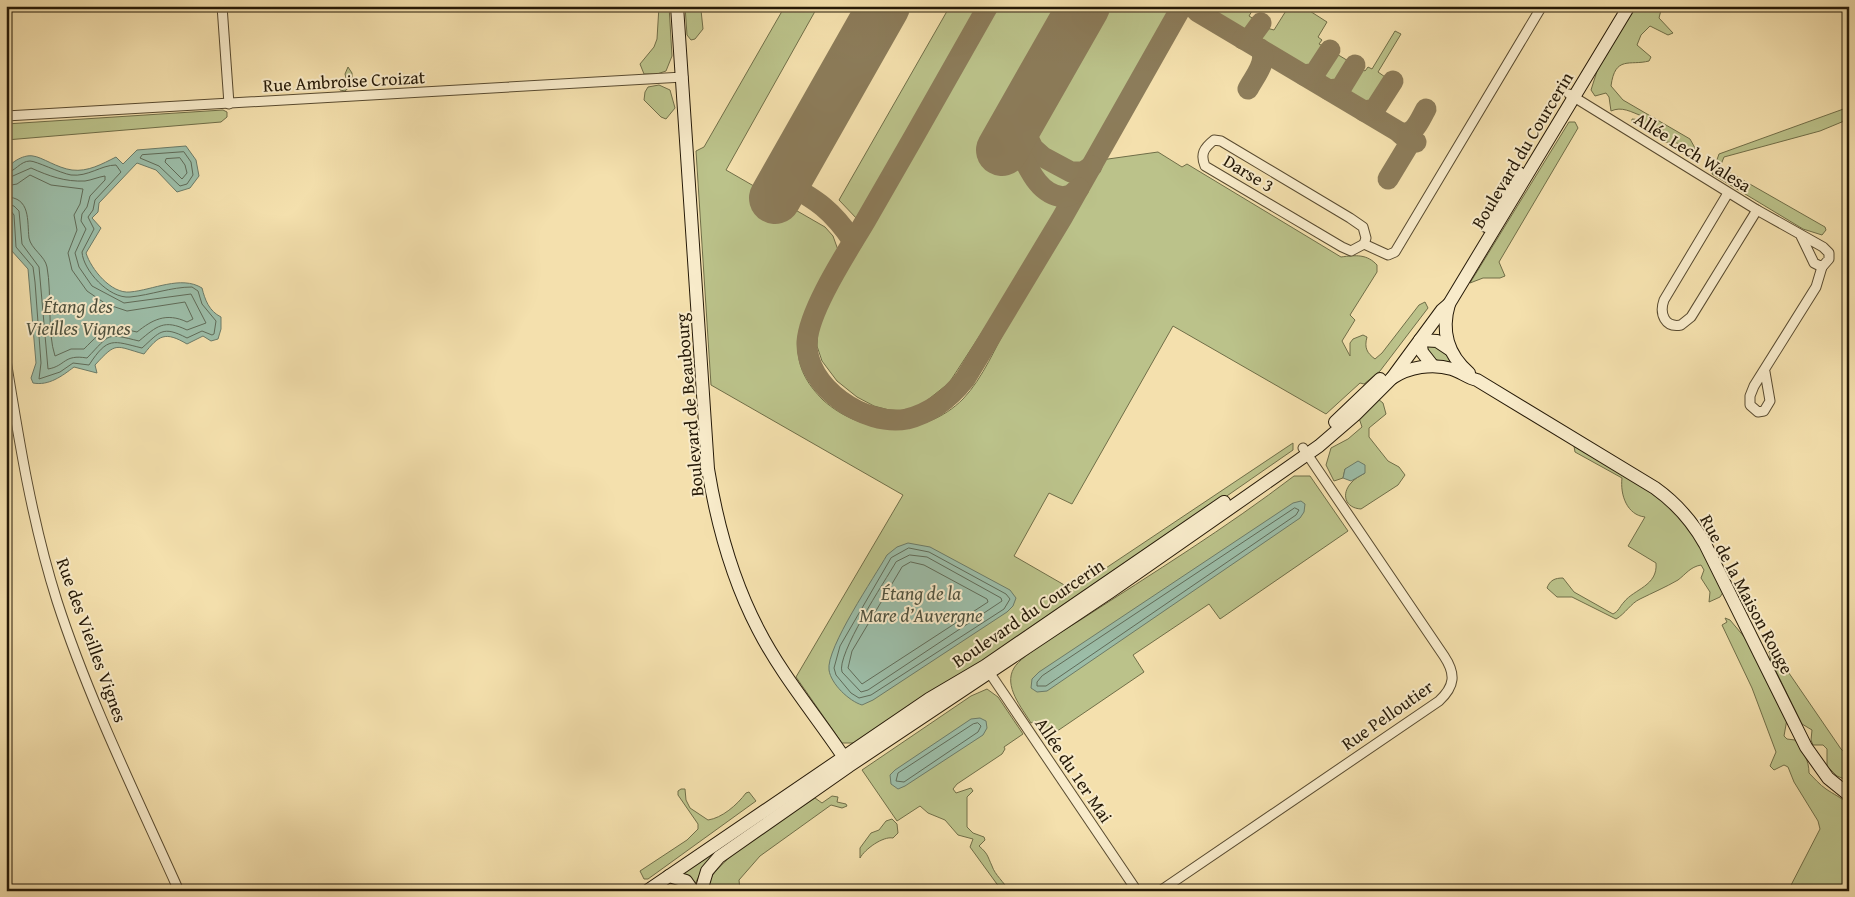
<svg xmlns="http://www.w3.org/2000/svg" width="1855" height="897" font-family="'Gentium Book Plus',serif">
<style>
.green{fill:#bbc28a;stroke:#706e48}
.water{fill:#9cbda8;stroke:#6c7b68}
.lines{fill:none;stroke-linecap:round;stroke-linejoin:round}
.shore{stroke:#606b58;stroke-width:1}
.taxiway{stroke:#8c7c5a;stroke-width:21}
.runway{stroke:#8c7c5a;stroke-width:52}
.street-casing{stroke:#594b30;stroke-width:11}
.secondary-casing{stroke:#251907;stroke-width:14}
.street{stroke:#f8ebca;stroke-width:9}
.secondary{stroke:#f8ebca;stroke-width:12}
.labels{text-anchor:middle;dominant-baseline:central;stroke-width:4;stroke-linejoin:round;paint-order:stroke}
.street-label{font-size:18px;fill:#251907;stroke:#f8ebca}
.water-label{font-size:19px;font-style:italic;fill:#4f523f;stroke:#f8ebca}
</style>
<rect width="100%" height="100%" fill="#f4e0ad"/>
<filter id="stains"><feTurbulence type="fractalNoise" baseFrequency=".004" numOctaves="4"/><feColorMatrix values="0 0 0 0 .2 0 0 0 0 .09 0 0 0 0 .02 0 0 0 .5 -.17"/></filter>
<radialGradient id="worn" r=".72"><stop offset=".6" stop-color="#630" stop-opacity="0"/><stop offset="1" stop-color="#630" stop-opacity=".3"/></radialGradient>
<g class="green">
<path d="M659 6H669L672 56 666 71 657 74H644L640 64 654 47 657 39Z"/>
<path d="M685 6H705L701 10 703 29 695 39 691 40 687 35Z"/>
<path d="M785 6H818L726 170 825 227 833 236 838 250C821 281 798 315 798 351 799 371 809 386 823 400 863 436 924 438 963 399 983 378 996 346 1010 321 1040 267 1070 213 1101 160L1158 152 1182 167 1187 164 1341 257C1356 255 1367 254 1377 265V272L1350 315 1355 320 1342 341 1350 356V343L1353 339 1363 335 1367 337C1364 348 1367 353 1375 359L1382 353 1419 305 1425 302 1428 308 1380 371 1364 384 1360 383 1326 414 1173 326 1072 504 1049 493 1014 556 1073 590 1293 443V450L1011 646 855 743H842L796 677 903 495 711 385 696 151 704 147Z"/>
<path d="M950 6H978L858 220 839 200Z"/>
<path d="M997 6H1072L993 145 1020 162 1040 191 1064 206 949 383 920 406 905 411 889 410 874 406 857 397 837 381 822 361 817 346 818 329 825 308Z"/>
<path d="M1098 6H1177L1091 160C1087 163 1083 167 1077 167 1065 168 1038 149 1034 138 1031 130 1033 123 1036 115Z"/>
<path d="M1200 6H1255L1249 16 1257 21 1251 32 1247 34Z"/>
<path d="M1289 6H1302L1327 22 1318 37 1322 40 1319 44 1325 47 1311 71 1258 39 1263 27 1274 30Z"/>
<path d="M1636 6H1662L1659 18 1673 33 1668 35 1650 26 1641 35 1637 45 1651 57 1649 61C1630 66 1615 55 1611 86L1623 100 1690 139 1695 148 1693 150 1677 143 1666 142 1632 122V119L1643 120 1642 116C1631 112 1622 106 1611 111L1609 97 1606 93 1595 96 1591 90 1598 68Z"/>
<path d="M1395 31 1401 34 1378 72 1388 79C1388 88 1378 105 1370 107L1346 93 1360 68 1365 71 1368 67 1372 69Z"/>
<path d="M1335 53 1350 62 1336 86 1320 78Z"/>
<path d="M348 67 352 73V85L345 91 340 90 338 83 346 78 345 74Z"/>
<path d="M659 85 670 90 675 108 666 119 661 117 644 100 645 92 648 87Z"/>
<path d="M1849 107V119L1820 131 1724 157 1720 167 1825 227 1826 230 1822 235 1803 229 1712 174 1719 154Z"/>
<path d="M223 110 227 112V117L221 122 6 140V124Z"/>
<path d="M1569 122H1575L1578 128 1499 262 1505 276 1500 278H1483L1470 283Z"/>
<path d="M1028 150 1066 176 1071 183 1070 189 1058 191C1046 186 1024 162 1028 150Z"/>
<path d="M1426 345 1440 346 1455 364 1432 359Z"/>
<path d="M1378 399 1383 403 1386 414 1369 428V437L1388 461 1399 467 1405 475 1398 485 1361 509C1345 508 1341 494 1351 483 1354 479 1360 476 1365 473L1345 469 1343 478 1334 481 1326 465 1331 448 1348 439 1362 427 1359 418Z"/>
<path d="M1574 446 1660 497 1692 530 1724 591 1720 597 1709 602 1710 592 1701 578 1704 570 1701 565C1690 567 1686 574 1678 580 1666 587 1652 593 1640 599 1631 603 1625 614 1616 619L1572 597H1557L1547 588C1550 580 1555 578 1563 578L1574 592 1613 614C1619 611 1620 606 1624 602 1634 589 1658 586 1656 563L1628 546 1645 517C1627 515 1620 495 1622 478L1575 452Z"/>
<path d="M1294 476H1310L1348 531 1220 619 1209 604 1133 655 1144 672 1047 738 1036 721 1031 723C1022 708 1003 686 1014 668 1021 655 1068 628 1082 619 1153 573 1226 528 1294 476Z"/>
<path d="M1725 618 1730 620 1746 639 1787 719 1784 736 1787 739 1795 740C1803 750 1809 760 1809 773 1814 778 1820 785 1826 789 1842 800 1853 800 1845 822L1849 827V891H1788L1820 829 1818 821 1794 782 1788 767 1784 765 1774 770 1770 766 1776 752 1752 688 1722 625 1727 622Z"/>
<path d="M1770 651 1780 660 1841 749 1849 757V781L1837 776 1827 766V749L1823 745H1813L1811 740 1812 730 1802 724 1771 661 1769 652Z"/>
<path d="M987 689 998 697 1023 734 1004 747 1005 749 1002 754 957 784 953 789 956 793 971 788 973 791 967 797V827L973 833 984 837 985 840 979 846C988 854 987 855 992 866 995 875 1004 882 1009 891H1002L970 847 973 839 958 835 945 820 928 813 920 806 897 821 862 770 971 696Z"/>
<path d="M681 789H685L686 800 690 808 708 820C722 818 737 805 746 793L749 792 756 801 648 879H644L640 871 687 840 698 829V824L678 795V791Z"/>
<path d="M832 796 838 797 837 802 846 804 847 806 842 808 831 805 760 856 739 880 740 891H705C710 860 789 816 815 798L822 803Z"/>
<path d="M892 819 897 824 898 833 893 838C883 836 865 849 860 858V848L871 833 879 830 886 821Z"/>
<path d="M721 848 700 874 695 884 681 875Z"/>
</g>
<g class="water">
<path d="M186 146 196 160 199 176 190 188 177 192 156 170 137 163 99 203 98 212 92 218 101 228 86 253C91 269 111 294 130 292 153 290 181 275 202 288 205 300 209 311 221 317V329L218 339 211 341 203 336 187 344C165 331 159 335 144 354 115 346 117 341 95 365L97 373 74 367C62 376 49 386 33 383L31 378 36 363 28 269 11 250C10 224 4 199 6 173 7 164 23 154 33 156 42 157 57 168 72 170 88 172 102 164 116 157L123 164 137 150Z"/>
<path d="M1358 461 1365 465V473L1351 481 1343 478 1345 469Z"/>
<path d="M1301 501 1305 504 1304 512 1300 518 1047 691 1037 692 1031 688 1032 679 1039 672 1293 503Z"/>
<path d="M908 543 930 547 1010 590 1016 598 1013 606 1007 612 873 700 862 705C849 701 831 684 829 670 826 648 875 576 887 555L897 547Z"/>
<path d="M980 718 986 721 987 728 983 735 905 786 898 789 891 784 890 775 895 770 971 719Z"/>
</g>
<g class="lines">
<g class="shore">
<path d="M184 152 191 162 193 175 187 184 180 186 159 166 140 158 142 155Z"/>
<path d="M180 158 185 165 187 173 182 179 165 162 166 159Z"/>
<path d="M6 173C15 172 20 161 30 161 36 161 60 173 71 175 88 177 101 165 116 165L121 172 95 200 93 210 88 217 94 229 82 252C83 270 109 299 130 297 151 295 171 287 192 287L198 291 202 304 216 321 214 334 212 335 202 331 187 338C162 325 160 332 142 348 113 341 108 336 89 365L73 363 60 372 39 379 41 363 35 282 33 267 16 247 14 215 11 211 6 210"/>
<path d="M6 179 31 168C49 176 65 182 85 181 92 180 98 177 105 176V180L90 196 87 207 82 214 81 221 86 229 75 253 79 267 92 286 124 303 191 294 206 323 187 330C164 319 157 326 139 341 106 333 111 333 87 358 63 354 66 366 48 369L39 267 22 244 19 211 14 206 6 204"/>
<path d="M6 186 17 184 30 175 51 185 83 189 80 204 74 215 77 230 68 253 72 270 87 291 106 304 127 311 185 302 193 319 187 322C166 312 152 320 137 332 107 325 105 328 84 349H71L55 356C47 332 52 294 47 267 45 256 31 249 29 238 27 221 31 197 6 197"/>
<path d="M1295 508 1299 510 1296 515 1046 686H1037V682L1042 676Z"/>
<path d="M909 548 929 552 1006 594 1010 599 1004 609 871 695 859 698 851 693 836 675 834 668 840 646 891 558Z"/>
<path d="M910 555 927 557 1001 598 1002 601 868 690 861 692 842 672C836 655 885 581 896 562Z"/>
<path d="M911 562 924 565 987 599 988 602 862 684 848 668 852 651 902 567Z"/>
<path d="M978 723 981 726 978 732 904 782 896 781 898 773 973 724Z"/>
</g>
<g class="taxiway">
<path d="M988 6C948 77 907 149 866 220 849 249 809 309 807 342 805 387 865 427 907 419 931 413 950 398 965 379L1062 218 1182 6"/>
<path d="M1192 6 1198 12 1416 142"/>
<path d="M1243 39 1250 38 1261 23"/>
<path d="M1304 75 1315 73 1330 50"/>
<path d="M1248 89C1254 77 1269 61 1260 49"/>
<path d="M1329 90 1341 88 1355 65"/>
<path d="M1036 92 1024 119 1027 136 1033 148 1043 157 1071 172H1083L1092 166"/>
<path d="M1364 111 1375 109 1393 81"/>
<path d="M1400 133C1415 136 1420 119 1426 109"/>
<path d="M1011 135C1025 156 1033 194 1063 197L1071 195 1079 188"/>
<path d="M1388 179 1408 146V140L1400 133"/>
<path d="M784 182C817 200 832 210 853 241"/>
</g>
<g class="runway">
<path d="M1002 150 1084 6"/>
<path d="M775 198 884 6"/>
</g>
<g class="street-casing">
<g id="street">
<path d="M222 6 229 104"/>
<path d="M1569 94 1757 210 1823 247 1829 253V259L1822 267 1814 263 1801 236"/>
<path d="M6 116 683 77"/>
<path d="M1214 140 1221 141 1350 218 1363 227 1366 238 1364 244 1351 251 1342 247 1205 166C1200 154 1204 148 1214 140Z"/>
<path d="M1728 193 1664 300C1659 314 1665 328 1681 325L1691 317 1757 210"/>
<path d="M1364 244 1388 255 1395 252 1542 6"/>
<path d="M6 360C19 441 32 522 57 601 89 700 136 795 179 891"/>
<path d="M1765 372 1770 401 1764 411 1758 412 1750 405V396L1754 386 1816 287 1822 267"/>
<path d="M987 669 1137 891"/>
<path d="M1160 891 1439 701C1455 686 1456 674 1444 656L1303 448"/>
</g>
</g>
<g class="secondary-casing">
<g id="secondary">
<path d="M677 6 708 469C717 524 732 579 758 629 782 676 818 718 847 762"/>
<path d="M1486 226 1519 173"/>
<path d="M1449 304C1441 331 1447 354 1469 373"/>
<path d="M1420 340 1437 341 1449 349"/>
<path d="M1420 340 1422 352 1433 366"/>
<path d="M1392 378C1409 367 1432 363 1452 369 1461 372 1468 378 1477 380L1655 488C1676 503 1692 521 1705 544L1806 747 1828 778 1849 795"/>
<path d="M1335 422 1380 379"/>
<path d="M669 876 686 881 693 891"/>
<path d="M647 891 929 699 985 666 1224 502"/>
<path d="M701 891 707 871 719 857 849 766 1110 592 1319 446 1355 415 1392 378 1442 310 1449 304 1629 6"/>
</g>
</g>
<use href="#street" class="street"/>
<use href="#secondary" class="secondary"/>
</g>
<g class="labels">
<g class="street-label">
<text transform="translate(344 81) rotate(-3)">Rue Ambroise Croizat</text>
<text transform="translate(1522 150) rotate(-59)">Boulevard du Courcerin</text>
<text transform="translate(1693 152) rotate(32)">Allée Lech Walesa</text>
<text transform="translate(1249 173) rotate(31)">Darse 3</text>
<text transform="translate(689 405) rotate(-95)">Boulevard de Beaubourg</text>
<text transform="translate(1747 594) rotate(62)">Rue de la Maison Rouge</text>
<text transform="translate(1028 613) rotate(-34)">Boulevard du Courcerin</text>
<text transform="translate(92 640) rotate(70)">Rue des Vieilles Vignes</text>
<text transform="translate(1387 715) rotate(-35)">Rue Pelloutier</text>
<text transform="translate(1074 770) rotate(56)">Allée du 1er Mai</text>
</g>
<g class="water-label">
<text x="78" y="306">Étang des<tspan x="78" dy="22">Vieilles Vignes</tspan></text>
<text x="921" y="593">Étang de la<tspan x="921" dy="22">Mare d’Auvergne</tspan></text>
</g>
</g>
<rect width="1855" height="897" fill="none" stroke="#f4e0ad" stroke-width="25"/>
<rect x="8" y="8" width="1840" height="882" fill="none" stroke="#251907" stroke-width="2.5"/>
<rect x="12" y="12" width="1830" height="872" fill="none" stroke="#251907"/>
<rect width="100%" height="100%" filter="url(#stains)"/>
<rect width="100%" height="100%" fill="url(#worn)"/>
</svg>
